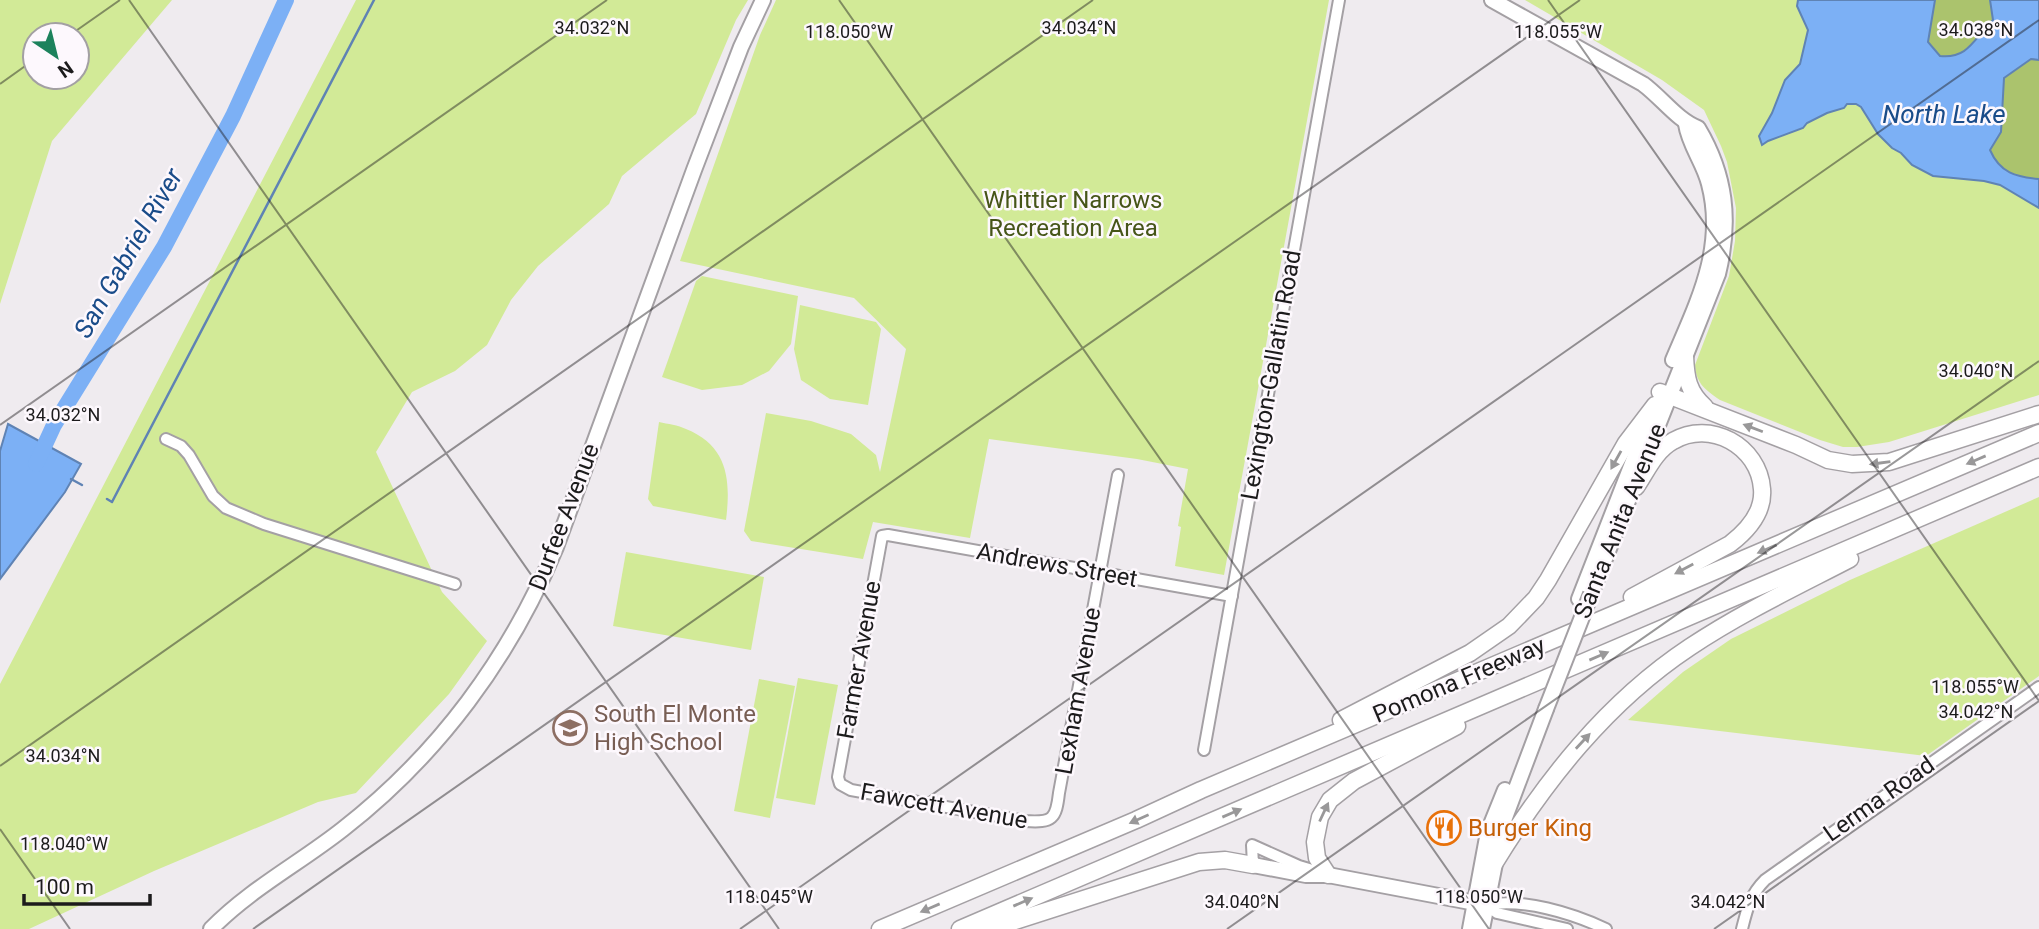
<svg xmlns="http://www.w3.org/2000/svg" width="2039" height="929" font-family="Roboto,sans-serif">
<style>
.green{fill:#d2ea97;fill-rule:evenodd}
.forest{fill:#abc36d}
.water{fill:#7cb0f5;stroke:#5f83b4;stroke-width:2}
.lines{fill:none;stroke-linecap:round;stroke-linejoin:round}
.stream{stroke:#5f83b4;stroke-width:2.5}
.river{stroke:#7cb0f5;stroke-width:16}
.minor-casing{stroke:#a4a0a4;stroke-width:14}
.major-casing{stroke:#a4a0a4;stroke-width:18}
.highway-casing{stroke:#a4a0a4;stroke-width:19}
.minor{stroke:#fff;stroke-width:10}
.major{stroke:#fff;stroke-width:14}
.highway{stroke:#fff;stroke-width:16}
.major-bridge-casing{stroke:#a4a0a4;stroke-width:18;stroke-linecap:butt}
.major-bridge{stroke:#fff;stroke-width:14}
.oneway{fill:#999899}
.ticks{fill:none;stroke:#1c1b1c;stroke-width:2;stroke-opacity:0.45}
.labels{text-anchor:middle;dominant-baseline:central;stroke-width:5;stroke-linejoin:round;paint-order:stroke}
.park-label{font-size:24px;fill:#465518;stroke:#fdf8fd}
.street-label{font-size:24px;fill:#1c1b1c;stroke:#fdf8fd}
.education-label{font-size:24px;fill:#785e54;stroke:#fdf8fd;text-anchor:start}
.food-label{font-size:24px;fill:#c56008;stroke:#fdf8fd;text-anchor:start}
.water-label{font-size:26px;font-style:italic;fill:#1a4c89;stroke:#fdf8fd}
.ticks-label{font-size:18px;text-anchor:middle;fill:#1c1b1c;stroke:#fdf8fd;stroke-width:5;stroke-linejoin:round;paint-order:stroke}
</style>
<rect width="100%" height="100%" fill="#efebef"/>
<g class="green">
<path d="M0 0H172L52 141 0 304ZM35 35H77V77H35Z"/>
<path d="M356 0H748L736 20 696 114 622 176 609 204 538 266 511 300 487 345 455 371 412 392 376 452 442 592 487 641 449 694 356 793 318 802 154 871 29 929H0V684Z"/>
<path d="M776 0H1329L1224 575 1175 566 1181 527 1178 526 1188 469 1137 459 989 439 970 538 873 522 863 559 751 541 744 531 766 413 811 421 851 434 876 455 880 472 906 349 854 298 680 261 760 35Z"/>
<path d="M1525 0H2039V395L1889 442 1857 447H1843L1820 440 1720 400C1706 390 1696 384 1695 365L1729 276 1735 241 1736 208 1727 162 1721 146 1704 110 1662 80Z"/>
<path d="M702 276 798 296 791 344 769 371 742 385 702 390 662 377 696 281Z"/>
<path d="M800 305 876 322 881 329 868 405 830 399 801 380 794 349Z"/>
<path d="M659 422C668 424 678 425 686 429 728 446 731 480 726 520L653 506 648 499Z"/>
<path d="M2039 497V676L1926 756 1628 720 1683 672 1731 639 1850 580Z"/>
<path d="M626 552 764 577 751 650 613 626Z"/>
<path d="M798 678 838 685 815 805 776 798Z"/>
<path d="M759 679 795 686 770 818 734 811Z"/>
</g>
<g class="forest">
<path d="M1935 0H1990L1993 20C1974 38 1969 59 1940 56L1928 42Z"/>
<path d="M2031 59 2039 60V179C2016 177 2000 173 1990 150L2001 132 2004 78Z"/>
</g>
<g class="water">
<path d="M1798 0H1935L1928 42 1940 56C1969 59 1974 38 1993 20L1990 0H2039V60L2031 59 2004 78 2001 132 1990 150C2000 173 2016 177 2039 179V208L2000 185 1984 181 1933 176 1912 165 1901 153 1892 148 1878 134 1861 107 1856 104H1847L1844 108 1827 113 1807 123 1803 128 1768 141 1762 145 1759 136 1772 113 1785 80 1800 64 1808 30 1797 6Z"/>
<path d="M8 424 81 464 65 492 0 579V451Z"/>
</g>
<g class="lines">
<g class="stream">
<path d="M71 479 82 485"/>
<path d="M107 499 112 502 374 0"/>
</g>
<path class="river" d="M36 464 54 425 164 247 233 116 286 0"/>
<g class="minor-casing">
<g id="minor">
<path d="M166 439 181 446 189 455 213 496 226 508 264 524 455 584"/>
<path d="M1118 475 1059 793C1056 819 1053 823 1025 821L851 790 840 784 838 777 882 536 888 535 1232 596"/>
<path d="M1204 750 1339 0"/>
<path d="M1253 865 1252 845 1299 866 1319 872"/>
<path d="M1486 905C1523 898 1572 913 1606 929"/>
<path d="M1486 905 1497 913 1567 929"/>
<path d="M1742 929C1747 909 1750 895 1765 880L2039 687"/>
</g>
</g>
<g class="major-casing">
<g id="major">
<path d="M1492 0 1643 84C1661 97 1678 121 1698 128 1726 175 1731 221 1718 274L1591 594"/>
<path d="M1673 360C1697 303 1726 248 1709 184 1704 163 1689 145 1686 124"/>
<path d="M1579 599 1651 415"/>
<path d="M1253 865 1306 875H1328L1486 905"/>
<path d="M211 929C250 889 300 863 343 829 438 755 510 658 556 547L694 170 741 47 763 0"/>
<path d="M1470 929 1488 832 1505 790"/>
<path d="M1482 929 1503 823 1546 709"/>
</g>
</g>
<g class="highway-casing">
<g id="highway">
<path d="M1685 356C1686 378 1688 392 1705 407"/>
<path d="M1660 392 1796 445 1828 460 1852 464 1889 462 2039 414"/>
<path d="M1632 597 1730 544C1747 531 1764 512 1762 489 1759 446 1710 419 1673 441 1655 451 1647 471 1636 487"/>
<path d="M1341 720 1470 653 1509 626 1536 598 1548 580 1626 443 1655 405"/>
<path d="M1494 864C1545 781 1607 702 1690 647 1741 613 1796 587 1850 559"/>
<path d="M1328 875 1317 858 1315 842 1320 817 1330 800 1354 781 1457 726"/>
<path d="M981 926 1012 922 1199 862 1225 860 1253 865"/>
<path d="M880 929 1136 820 1201 790 2039 433"/>
<path d="M960 929 2039 467"/>
</g>
</g>
<use href="#minor" class="minor"/>
<use href="#major" class="major"/>
<use href="#highway" class="highway"/>
<g class="major-bridge-casing">
<path id="major-bridge" d="M1546 709 1591 594"/>
</g>
<use href="#major-bridge" class="major-bridge"/>
</g>
<defs><path id="oneway-solid" d="M-6-.8H1V-3.2L6.5 0L1 3.2V.8H-6Z" transform="scale(1.75)"/></defs>
<g class="oneway">
<use href="#oneway-solid" transform="translate(1753 428) rotate(-159)"/>
<use href="#oneway-solid" transform="translate(1616 460) rotate(119)"/>
<use href="#oneway-solid" transform="translate(1976 460) rotate(157)"/>
<use href="#oneway-solid" transform="translate(1880 463) rotate(172)"/>
<use href="#oneway-solid" transform="translate(1767 549) rotate(157)"/>
<use href="#oneway-solid" transform="translate(1684 569) rotate(152)"/>
<use href="#oneway-solid" transform="translate(1599 656) rotate(-23)"/>
<use href="#oneway-solid" transform="translate(1583 741) rotate(-47)"/>
<use href="#oneway-solid" transform="translate(1324 812) rotate(-65)"/>
<use href="#oneway-solid" transform="translate(1232 813) rotate(-23)"/>
<use href="#oneway-solid" transform="translate(1139 819) rotate(156)"/>
<use href="#oneway-solid" transform="translate(1023 902) rotate(-23)"/>
<use href="#oneway-solid" transform="translate(930 908) rotate(157)"/>
</g>
<path class="ticks" d="M129 0 779 929M839 0 1489 929M1548 0 2039 701M70 35 120 0M0 84 35 59M0 425 607 0M0 766 1093 0M0 829 70 929M253 929 1580 0M740 929 2039 20M1227 929 2039 361M1714 929 2039 701"/>
<defs>
<g id="school-ring" transform="scale(1.75)"><circle r="9.5" fill="#fdf8fd" stroke="#8d6e63" stroke-width="1.5"/><path d="M0-5L7-2L0 1L-7-2ZM-4 1L0 2.5L4 1V4Q0 6-4 4Z" fill="#8d6e63"/></g>
<g id="restaurant-ring" transform="scale(1.75)"><circle r="9.5" fill="#fdf8fd" stroke="#e8710a" stroke-width="1.5"/><path d="M-5-6h1v4h1v-4h1v4h1v-4h1v5L-1.5 .5V6h-2V.5L-5-1ZM5-6V6H3V1.5H1.5Q1.5-4 5-6Z" fill="#e8710a"/></g>
</defs>
<g fill-rule="evenodd">
<use href="#school-ring" x="570" y="728"/>
<use href="#restaurant-ring" x="1444" y="828"/>
</g>
<g class="labels">
<g class="park-label">
<text x="1073" y="200">Whittier Narrows<tspan x="1073" dy="28">Recreation Area</tspan></text>
</g>
<g class="street-label">
<text transform="translate(1271 375) rotate(-80)">Lexington-Gallatin Road</text>
<text transform="translate(564 517) rotate(-69)">Durfee Avenue</text>
<text transform="translate(1620 521) rotate(-68)">Santa Anita Avenue</text>
<text transform="translate(1057 565) rotate(10)">Andrews Street</text>
<text transform="translate(859 660) rotate(-80)">Farmer Avenue</text>
<text transform="translate(1459 680) rotate(-23)">Pomona Freeway</text>
<text transform="translate(1078 691) rotate(-80)">Lexham Avenue</text>
<text transform="translate(1879 799) rotate(-35)">Lerma Road</text>
<text transform="translate(944 806) rotate(10)">Fawcett Avenue</text>
</g>
<g class="education-label">
<text x="594" y="714">South El Monte<tspan x="594" dy="28">High School</tspan></text>
</g>
<g class="food-label">
<text x="1468" y="828">Burger King</text>
</g>
<g class="water-label">
<text x="1944" y="114">North Lake</text>
<text transform="translate(128 253) rotate(-60)">San Gabriel River</text>
</g>
</g>
<g class="ticks-label">
<text x="592" y="34">34.032°N</text>
<text x="1079" y="34">34.034°N</text>
<text x="1976" y="36">34.038°N</text>
<text x="849" y="38">118.050°W</text>
<text x="1558" y="38">118.055°W</text>
<text x="1976" y="377">34.040°N</text>
<text x="63" y="421">34.032°N</text>
<text x="1975" y="693">118.055°W</text>
<text x="1976" y="718">34.042°N</text>
<text x="63" y="762">34.034°N</text>
<text x="64" y="850">118.040°W</text>
<text x="769" y="903">118.045°W</text>
<text x="1479" y="903">118.050°W</text>
<text x="1242" y="908">34.040°N</text>
<text x="1728" y="908">34.042°N</text>
</g>
<g transform="translate(56 56) rotate(145)"><circle r="33" fill="#fdf8fd" stroke="#a3a0a3" stroke-width="2"/>
<path d="M0-5L12 26L0 18L-12 26Z" fill="#1c825c"/>
<text y="-10" font-size="19" font-weight="bold" text-anchor="middle" fill="#1c1b1c">N</text>
</g>
<path d="M24 894v10h126v-10" fill="none" stroke="#1c1b1c" stroke-width="3.5"/>
<text x="35" y="894" font-size="21" fill="#1c1b1c" stroke="#fdf8fd" stroke-width="5" paint-order="stroke">100 m</text>
</svg>
